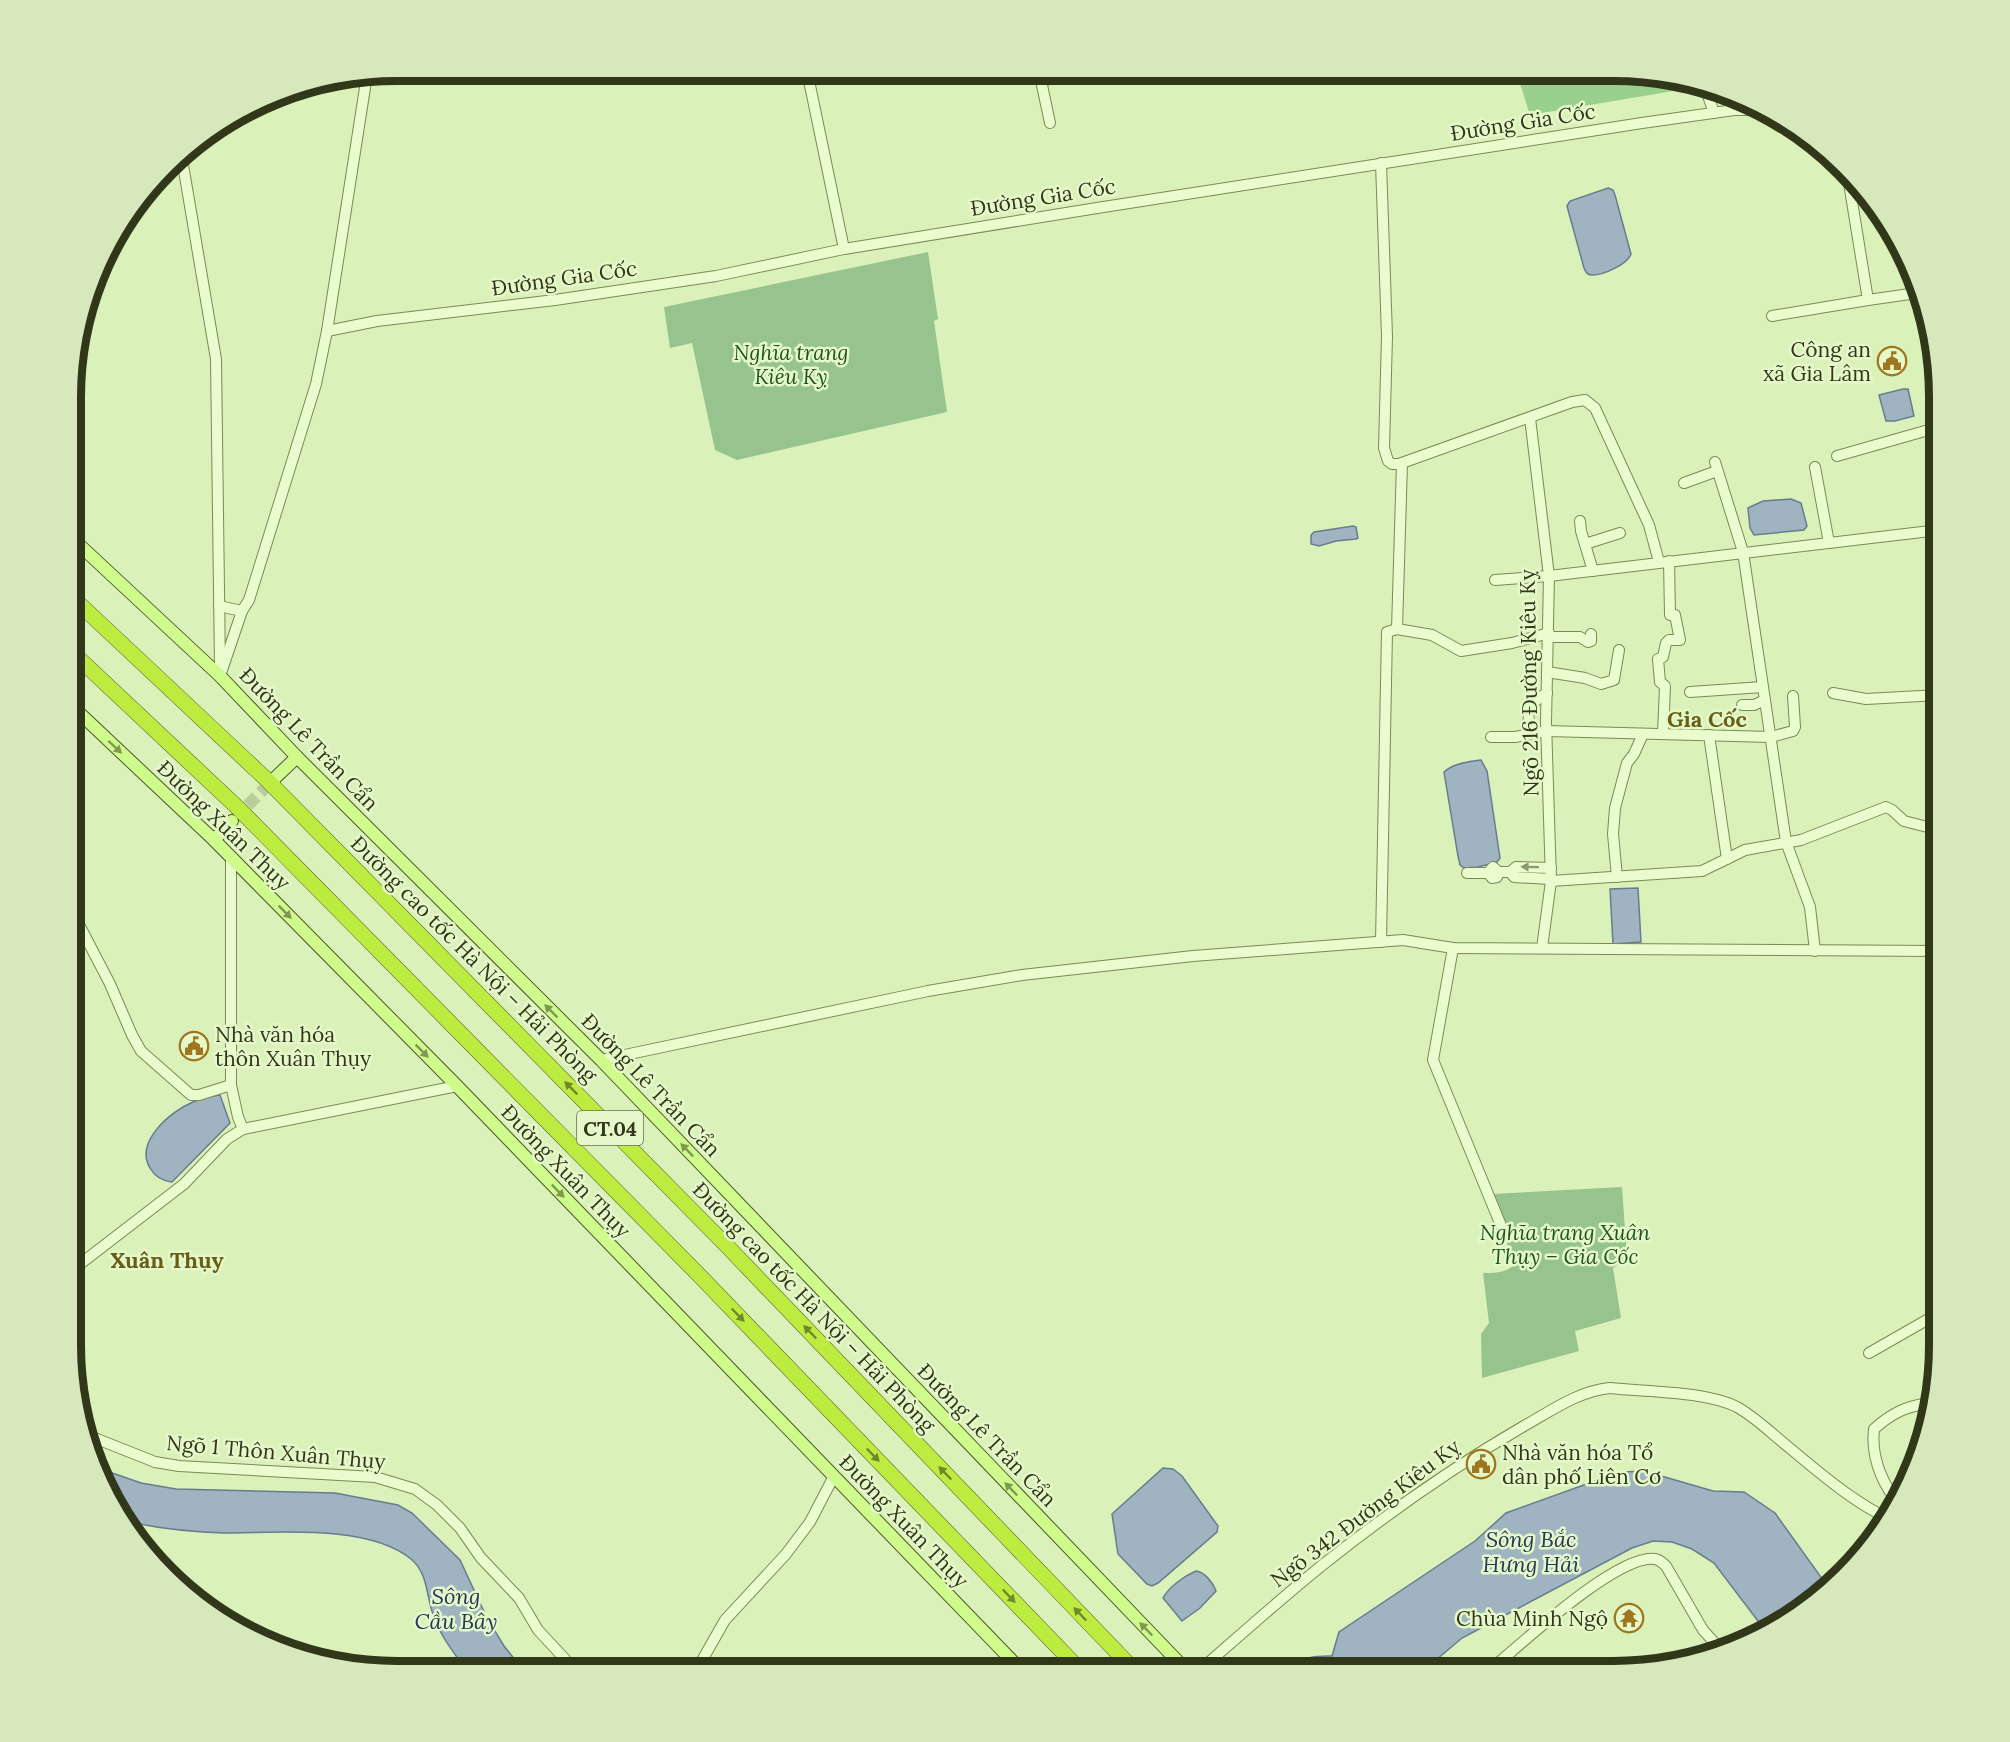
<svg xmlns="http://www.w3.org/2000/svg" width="2010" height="1742" font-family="Lora,serif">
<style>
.green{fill:#99d08d}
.cemetery{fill:#97c38e}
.water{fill:#9fb3c1;stroke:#667d8f;stroke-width:1.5}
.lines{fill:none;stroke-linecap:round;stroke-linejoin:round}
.major-tunnel{stroke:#b9cc9a;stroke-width:12;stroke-dasharray:12 6;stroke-linecap:butt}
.minor-casing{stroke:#7d8953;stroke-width:12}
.major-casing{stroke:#4e5628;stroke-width:14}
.highway-casing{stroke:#4e5628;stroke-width:16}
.minor{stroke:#e9fccd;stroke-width:10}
.major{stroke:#cffa8c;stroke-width:12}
.highway{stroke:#beeb40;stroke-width:15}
.oneway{fill:#809852}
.oneway2{fill:#8d9a73}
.oneway3{fill:#70882b}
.labels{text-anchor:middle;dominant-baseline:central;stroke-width:5;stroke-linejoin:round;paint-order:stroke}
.shield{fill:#e5f8ca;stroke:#67714e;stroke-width:1.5}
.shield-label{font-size:20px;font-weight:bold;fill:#313719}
.street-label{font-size:21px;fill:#313719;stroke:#e5f8ca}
.poi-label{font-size:21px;fill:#313719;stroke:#e5f8ca;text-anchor:end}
.park-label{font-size:21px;font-style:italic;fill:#21551e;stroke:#e5f8ca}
.neighbourhood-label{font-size:22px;font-weight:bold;fill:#675f15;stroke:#e5f8ca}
.water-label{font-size:22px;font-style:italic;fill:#273958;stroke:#e5f8ca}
.rim{fill:none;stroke:#313719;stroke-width:8}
</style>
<rect width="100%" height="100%" fill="#dbf1ba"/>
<path class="green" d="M1516 71H1635L1687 85 1685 89 1530 115Z"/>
<g class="cemetery">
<path d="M928 252 938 319 934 321 947 412 737 460 715 450 692 343 670 348 664 307Z"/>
<path d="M1622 1187 1627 1258 1613 1268 1621 1318 1575 1331 1579 1351 1482 1378 1481 1334 1489 1323 1483 1273C1495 1273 1505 1273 1514 1265L1492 1194Z"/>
</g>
<g class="water">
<path d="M1608 188 1613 190 1615 195 1631 254C1628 264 1602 276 1591 275 1586 274 1586 272 1584 268L1567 206 1570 201Z"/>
<path d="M1903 389H1908L1914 416 1895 421H1886L1879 395Z"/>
<path d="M1791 499 1801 503 1807 526 1804 530 1754 535 1750 528 1748 508 1763 501Z"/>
<path d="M1353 526 1356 527 1358 538 1356 539 1336 541 1319 546 1311 544V535L1314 532Z"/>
<path d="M1481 760 1487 771 1500 858 1497 862 1478 867 1464 868 1460 865 1458 856 1444 772C1453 763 1469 762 1481 760Z"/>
<path d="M1638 888 1641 942 1613 944 1610 889Z"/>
<path d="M220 1095 230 1123 172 1182C162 1181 155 1177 150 1168 134 1142 171 1111 193 1102 202 1098 210 1096 220 1095Z"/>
<path d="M95 1467 141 1483 176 1489 335 1493 398 1505 412 1513 460 1560 487 1618 504 1646 524 1671H467C455 1654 441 1637 434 1617 426 1598 429 1574 411 1559 368 1524 278 1533 225 1533 193 1532 161 1529 130 1522Z"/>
<path d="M1163 1468 1173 1469 1182 1476 1215 1522 1218 1526 1217 1532 1158 1583 1152 1586 1147 1584 1118 1554 1112 1514Z"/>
<path d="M1644 1471 1713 1491 1744 1492 1775 1513 1828 1587 1764 1629 1714 1563 1692 1549 1672 1542 1653 1541 1632 1548 1462 1638 1423 1671H1295C1306 1655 1314 1656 1332 1656L1339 1632 1475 1541 1506 1513 1606 1477 1623 1472Z"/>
<path d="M1196 1571C1205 1572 1213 1583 1216 1591L1200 1608 1182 1621 1163 1598C1169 1587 1184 1576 1196 1571Z"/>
</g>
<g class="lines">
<path class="major-tunnel" d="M235 818 275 778"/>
<g class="minor-casing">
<g id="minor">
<path d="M807 71 844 249"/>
<path d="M1039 71 1050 123"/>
<path d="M990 74 997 71"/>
<path d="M1041 81 1088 71"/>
<path d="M1706 90 1714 113"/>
<path d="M181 153 216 359 220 667"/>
<path d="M1381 163 1387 336 1384 448 1388 461 1392 464H1399L1572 402 1585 400 1595 408 1649 525 1659 562"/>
<path d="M1848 177 1868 300 1917 293"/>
<path d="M1772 316 1868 300"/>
<path d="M327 331 377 321 555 300 716 276 844 249 1097 208 1642 123 1734 110H1766"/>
<path d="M1530 418 1549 576 1546 722 1551 881 1542 948"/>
<path d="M1837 456 1939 427"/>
<path d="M1715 462 1743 552 1786 842 1810 907 1815 951"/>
<path d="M1815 467 1829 543"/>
<path d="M1684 483 1717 471"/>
<path d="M1580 521 1581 531 1593 571"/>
<path d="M1585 544 1620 533"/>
<path d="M1495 580 1549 576 1939 530"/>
<path d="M219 606 242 611"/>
<path d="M1397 629 1402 463"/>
<path d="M1549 637H1580L1588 642 1591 641V634"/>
<path d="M1934 652 1939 655"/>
<path d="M1547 672 1585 678 1601 684 1614 680 1619 650"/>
<path d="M220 676 242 611 249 600 316 384 327 331 367 75"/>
<path d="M1690 692 1763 687"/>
<path d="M1833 693 1866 699 1939 695"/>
<path d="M1742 705H1754L1765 700"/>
<path d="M1531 733C1526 713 1527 704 1547 693"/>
<path d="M1663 734 1665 686 1660 682 1658 659 1663 657 1666 643 1669 640H1680L1675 615H1670L1669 561"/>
<path d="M1709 735 1727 859"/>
<path d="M1491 737H1515L1547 731 1771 737 1793 731 1795 727 1793 696"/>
<path d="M1499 872 1497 877 1492 878 1488 873 1493 867 1499 872H1510L1514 877 1551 879"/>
<path d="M1510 872 1516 867 1551 868"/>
<path d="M1467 873H1488"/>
<path d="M1617 877 1613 834 1615 808 1627 763 1634 754 1643 734"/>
<path d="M1551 881 1702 871 1745 850 1801 840 1886 807 1892 810 1904 821 1939 830"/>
<path d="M72 911 110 984 132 1035 141 1051 191 1095H199L231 1085"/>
<path d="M1381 942 1387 632 1397 629 1432 635 1461 651 1512 643 1549 633"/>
<path d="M1453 948 1433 1060 1502 1228"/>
<path d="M601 1060 928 991 1022 975 1193 956 1403 940 1453 948 1939 951"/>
<path d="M243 1129 457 1086"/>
<path d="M71 1271 184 1184 227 1139 243 1129 238 1117 231 1085V857"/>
<path d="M1869 1353 1939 1313"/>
<path d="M87 1435 155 1462 179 1466 375 1477 415 1489 437 1505 460 1528 481 1558 519 1598 538 1630 576 1671"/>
<path d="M1895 1499C1880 1479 1871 1454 1874 1429 1892 1413 1905 1407 1928 1403"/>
<path d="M696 1671 725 1620 786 1554 810 1522 834 1476"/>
<path d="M1202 1671 1208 1663C1247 1629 1285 1595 1325 1563 1388 1513 1455 1466 1524 1426 1551 1411 1578 1391 1610 1388 1647 1392 1705 1391 1737 1407 1753 1416 1767 1429 1780 1440 1809 1464 1851 1501 1884 1516"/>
<path d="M1489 1671C1520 1645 1617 1554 1655 1559 1660 1560 1663 1563 1666 1566L1703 1630 1721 1650"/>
</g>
</g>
<g class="major-casing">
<g id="major">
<path d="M73 539 220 676 297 757 601 1060 1187 1671"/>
<path d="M73 707 214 840 457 1086 1022 1671"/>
<path d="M275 778 297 757"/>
<path d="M214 840 232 821"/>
</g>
</g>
<g class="highway-casing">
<g id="highway">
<path d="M73 598 266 779 726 1245 1135 1671"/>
<path d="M73 653 238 808 697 1273 1081 1671"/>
</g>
</g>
<use href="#minor" class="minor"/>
<use href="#major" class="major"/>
<use href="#highway" class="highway"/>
</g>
<defs><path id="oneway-solid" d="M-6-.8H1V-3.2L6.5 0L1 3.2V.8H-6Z" transform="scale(1.5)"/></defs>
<g class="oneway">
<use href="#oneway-solid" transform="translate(115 747) rotate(43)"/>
<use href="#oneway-solid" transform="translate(285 912) rotate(45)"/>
<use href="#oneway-solid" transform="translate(551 1011) rotate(-135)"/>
<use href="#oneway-solid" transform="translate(422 1051) rotate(45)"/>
<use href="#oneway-solid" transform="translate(687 1150) rotate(-134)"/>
<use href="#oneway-solid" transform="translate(558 1191) rotate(46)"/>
<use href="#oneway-solid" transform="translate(1011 1489) rotate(-134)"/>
<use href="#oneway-solid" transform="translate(1146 1629) rotate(-134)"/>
</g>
<use class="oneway2" href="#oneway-solid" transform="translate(1530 867) rotate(-179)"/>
<g class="oneway3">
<use href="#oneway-solid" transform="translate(571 1088) rotate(-135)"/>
<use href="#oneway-solid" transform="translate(738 1315) rotate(46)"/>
<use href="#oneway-solid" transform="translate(810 1332) rotate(-134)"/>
<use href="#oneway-solid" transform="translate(873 1455) rotate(46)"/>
<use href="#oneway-solid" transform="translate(945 1473) rotate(-134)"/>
<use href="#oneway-solid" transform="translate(1009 1596) rotate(46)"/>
<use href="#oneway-solid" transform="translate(1080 1614) rotate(-134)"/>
</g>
<defs>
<g id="civic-ring" transform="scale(1.5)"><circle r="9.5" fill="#e5f8ca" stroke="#9d761e" stroke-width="1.5"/><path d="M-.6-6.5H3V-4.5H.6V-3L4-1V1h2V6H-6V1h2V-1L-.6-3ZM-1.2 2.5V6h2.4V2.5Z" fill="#9d761e"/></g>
<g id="temple-ring" transform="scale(1.5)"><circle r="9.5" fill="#e5f8ca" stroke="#9d761e" stroke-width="1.5"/><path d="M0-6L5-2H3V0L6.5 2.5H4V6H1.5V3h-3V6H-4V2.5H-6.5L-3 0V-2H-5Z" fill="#9d761e"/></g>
</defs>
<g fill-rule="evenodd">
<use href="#civic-ring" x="1892" y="361"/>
<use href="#civic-ring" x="194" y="1046"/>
<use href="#civic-ring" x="1481" y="1464"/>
<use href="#temple-ring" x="1629" y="1618"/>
</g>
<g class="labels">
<rect class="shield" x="577" y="1111" width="66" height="34" rx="4.5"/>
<g class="shield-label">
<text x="610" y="1128">CT.04</text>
</g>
<g class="street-label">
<text transform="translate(1523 122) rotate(-9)">Đường Gia Cốc</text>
<text transform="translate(1043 197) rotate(-9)">Đường Gia Cốc</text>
<text transform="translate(564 278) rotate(-8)">Đường Gia Cốc</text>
<text transform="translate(1529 683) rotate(-91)">Ngõ 216 Đường Kiêu Kỵ</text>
<text transform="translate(309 739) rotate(46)">Đường Lê Trần Cẩn</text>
<text transform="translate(224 825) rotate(44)">Đường Xuân Thụy</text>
<text transform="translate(474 959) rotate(45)">Đường cao tốc Hà Nội – Hải Phòng</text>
<text transform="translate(651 1085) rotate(46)">Đường Lê Trần Cẩn</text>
<text transform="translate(566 1171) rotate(46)">Đường Xuân Thụy</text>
<text transform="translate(814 1307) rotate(46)">Đường cao tốc Hà Nội – Hải Phòng</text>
<text transform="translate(987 1435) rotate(46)">Đường Lê Trần Cẩn</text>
<text transform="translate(276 1452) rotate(5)">Ngõ 1 Thôn Xuân Thụy</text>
<text transform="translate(1365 1513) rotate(-37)">Ngõ 342 Đường Kiêu Kỵ</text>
<text transform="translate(904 1521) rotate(46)">Đường Xuân Thụy</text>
</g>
<g class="poi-label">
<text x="1871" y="349">Công an<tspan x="1871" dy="24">xã Gia Lâm</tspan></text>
<text x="215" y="1034" text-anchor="start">Nhà văn hóa<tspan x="215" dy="24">thôn Xuân Thụy</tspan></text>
<text x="1502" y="1452" text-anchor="start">Nhà văn hóa Tổ<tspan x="1502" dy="24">dân phố Liên Cơ</tspan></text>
<text x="1608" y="1618">Chùa Minh Ngộ</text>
</g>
<g class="park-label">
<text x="791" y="352">Nghĩa trang<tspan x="791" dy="24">Kiêu Kỵ</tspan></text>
<text x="1565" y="1232">Nghĩa trang Xuân<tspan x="1565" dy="24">Thụy – Gia Cốc</tspan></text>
</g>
<g class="neighbourhood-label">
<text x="1707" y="719">Gia Cốc</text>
<text x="167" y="1260">Xuân Thụy</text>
</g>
<g class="water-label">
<text x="1531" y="1539">Sông Bắc<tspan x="1531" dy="25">Hưng Hải</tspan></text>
<text x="456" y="1596">Sông<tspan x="456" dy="25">Cầu Bây</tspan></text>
</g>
</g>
<path d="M0 0H2010V1742H0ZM397 81H1613A316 316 0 0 1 1929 397V1345A316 316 0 0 1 1613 1661H397A316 316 0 0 1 81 1345V397A316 316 0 0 1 397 81Z" fill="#d7e9bc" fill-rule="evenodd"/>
<path class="rim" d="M397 81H1613A316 316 0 0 1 1929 397V1345A316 316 0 0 1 1613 1661H397A316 316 0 0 1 81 1345V397A316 316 0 0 1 397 81Z"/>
</svg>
